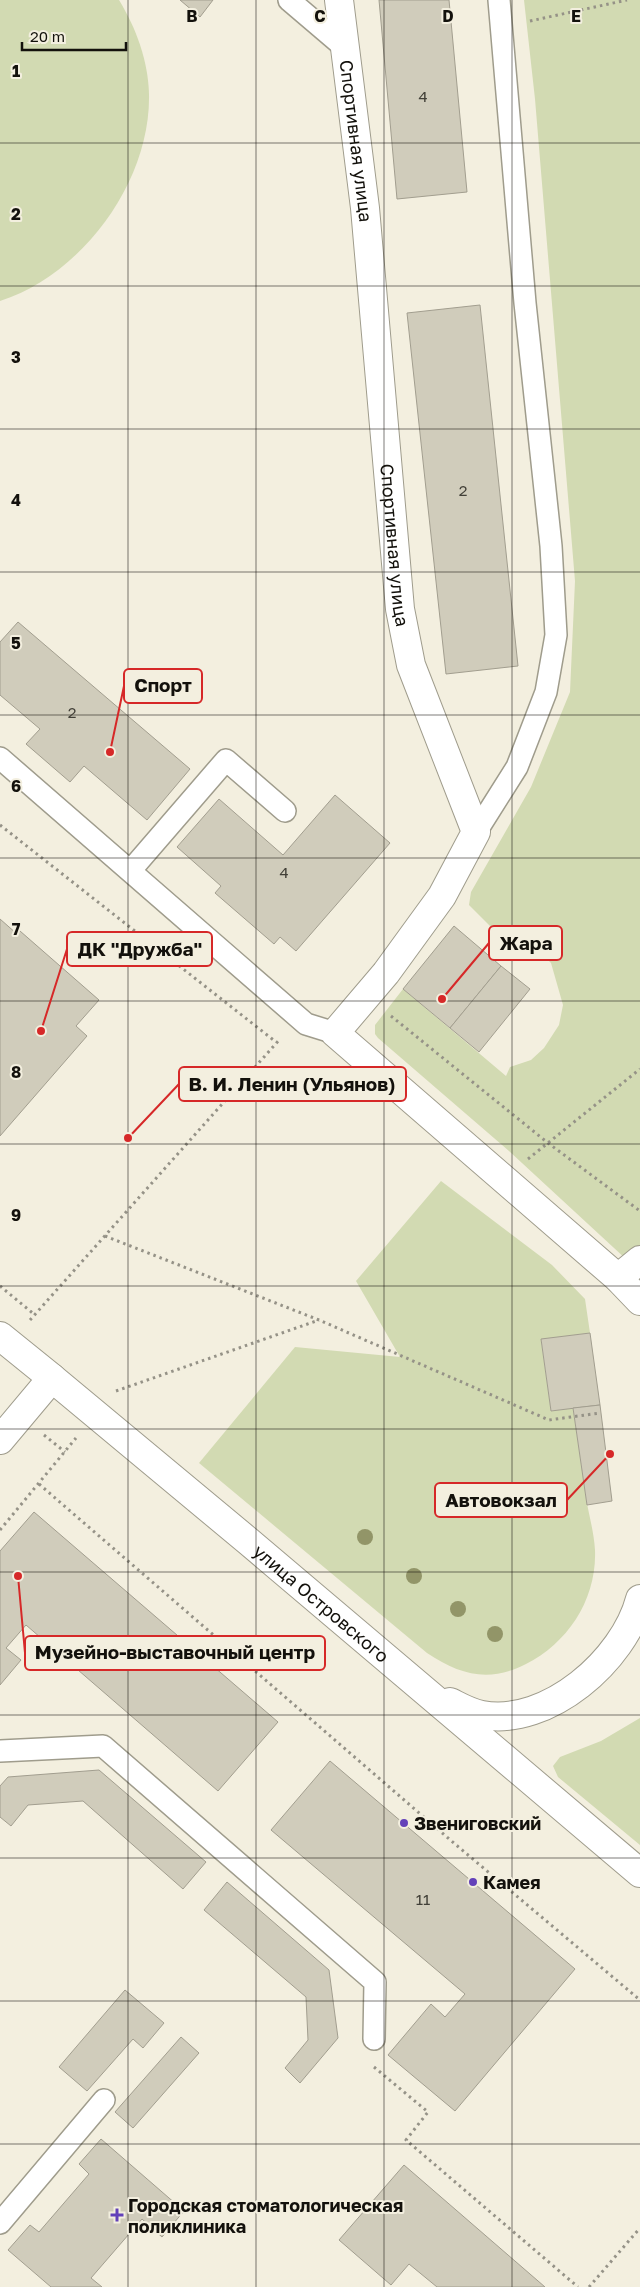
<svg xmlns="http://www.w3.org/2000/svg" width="640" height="2287" font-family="'Golos Text',sans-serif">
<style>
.green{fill:#d2dab2}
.building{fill:#d0ccbb;stroke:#a29e8f}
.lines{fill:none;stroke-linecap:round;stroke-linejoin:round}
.lane-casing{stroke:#9f9c8c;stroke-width:24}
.street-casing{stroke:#9f9c8c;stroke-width:30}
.secondary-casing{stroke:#9f9c8c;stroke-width:30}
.path{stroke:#959287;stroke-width:3;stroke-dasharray:2.5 4;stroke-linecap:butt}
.lane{stroke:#fff;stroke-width:21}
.street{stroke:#fff;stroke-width:28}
.secondary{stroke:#fff;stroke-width:28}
.tree{fill:#929568}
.grid{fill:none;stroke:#13110c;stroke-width:1;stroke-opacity:0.55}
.poi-dot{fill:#6341b9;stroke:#f3efdf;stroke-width:2}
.labels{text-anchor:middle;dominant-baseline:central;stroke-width:4;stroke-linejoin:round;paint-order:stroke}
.number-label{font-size:15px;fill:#424038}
.street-label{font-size:18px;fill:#13110c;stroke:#f3efdf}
.poi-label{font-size:18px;font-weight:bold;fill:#13110c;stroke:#f3efdf;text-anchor:start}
.grid-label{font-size:16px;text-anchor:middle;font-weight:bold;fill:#13110c;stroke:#f3efdf;stroke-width:4;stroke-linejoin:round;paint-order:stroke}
.leader{fill:none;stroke:#d62828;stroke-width:2}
.callout-dot{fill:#d62828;stroke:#f3efdf;stroke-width:2}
.callout{fill:#f3efdf;stroke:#d62828;stroke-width:2}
.callout-label{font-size:19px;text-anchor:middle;font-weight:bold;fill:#13110c}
</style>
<rect width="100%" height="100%" fill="#f3efdf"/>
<g class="green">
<path d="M0 0H119C136 28 148 60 149 94 151 181 82 275 0 301Z"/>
<path d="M524 0H640V1272L509 1151 378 1038 375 1034V1025L403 989 506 1076 510 1067 531 1060 544 1048 559 1025 563 1005 551 963 526 938 494 930 469 905 471 892 531 787 570 692 575 581 535 99Z"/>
<path d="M441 1181 552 1265 585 1299 590 1333 541 1340 551 1411 573 1408C577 1438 582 1468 586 1498 589 1515 594 1533 595 1550 597 1599 568 1643 526 1664 489 1683 460 1675 427 1653L199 1463 295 1347 400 1357 356 1281Z"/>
<path d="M640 1718V1845L558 1777 553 1766 560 1757 601 1741Z"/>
</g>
<g class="building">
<path d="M180 0H213L200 17Z"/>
<path d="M379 0H449L467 192 397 199Z"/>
<path d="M480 305 518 666 446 674 407 313Z"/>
<path d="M18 622 190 769 147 820 84 766 70 782 26 744 40 729 0 695V642Z"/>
<path d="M335 795 390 843 296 951 280 937 274 944 215 893 221 886 177 847 219 799 283 855Z"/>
<path d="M0 919 17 934 20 931 99 1000 76 1026 87 1036 0 1136Z"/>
<path d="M454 926 501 966 450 1028 403 989Z"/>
<path d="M501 966 530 989 479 1052 450 1028Z"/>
<path d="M590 1333 600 1405 551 1411 541 1339Z"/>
<path d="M600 1405 612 1501 587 1505 573 1408Z"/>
<path d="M34 1512 278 1722 218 1791 26 1625 6 1648 21 1660 0 1685V1551Z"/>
<path d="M330 1761 575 1969 455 2111 388 2055 431 2004 445 2017 465 1994 271 1830Z"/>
<path d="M99 1770 206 1862 183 1889 83 1801 28 1805 11 1826 0 1817V1786L8 1777Z"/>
<path d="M227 1882 329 1970 338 2038 300 2083 285 2068 308 2040 306 1997 204 1910Z"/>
<path d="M125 1990 164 2023 143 2048 133 2039 87 2091 59 2067Z"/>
<path d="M181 2037 199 2053 133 2128 115 2112Z"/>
<path d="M101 2139 184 2211 162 2237 142 2219 91 2278 102 2287H51L8 2250 30 2225 39 2232 89 2174 79 2164Z"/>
<path d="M404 2165 545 2287H437L409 2264 391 2285 339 2240Z"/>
</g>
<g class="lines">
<g class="lane-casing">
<g id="lane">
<path d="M289 0 343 46"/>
<path d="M0 758 306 1024 335 1033"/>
<path d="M476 832 517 767 546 692 556 635 551 546 525 303 499 0"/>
<path d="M131 870 226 760 285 811"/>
<path d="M0 1751 103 1746 375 1982 374 2039"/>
<path d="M0 2223 104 2100"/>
</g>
</g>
<g class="street-casing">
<g id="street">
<path id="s1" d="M339 0 365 208 400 609 411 665 476 832 442 896 386 973 335 1033 618 1278 640 1301"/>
<path d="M618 1278 640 1260"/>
<path d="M0 1336 52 1378"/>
</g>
</g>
<g class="secondary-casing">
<g id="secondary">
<path id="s2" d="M0 1440 52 1378 248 1541 640 1873"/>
<path d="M450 1702C460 1707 470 1713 482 1715 548 1727 624 1660 640 1599"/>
</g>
</g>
<g class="path">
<path d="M530 21 627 0"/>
<path d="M0 825 276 1042"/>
<path d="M391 1016 548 1143 640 1211"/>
<path d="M528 1159 640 1069"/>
<path d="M105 1236 319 1320 549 1420 600 1413"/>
<path d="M0 1286 35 1315"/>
<path d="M30 1320 280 1039"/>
<path d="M116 1391 319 1320"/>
<path d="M44 1435 65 1452"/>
<path d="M39 1484 455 1844 640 2000"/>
<path d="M0 1530 76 1438"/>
<path d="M374 2067 428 2112 406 2140 578 2287"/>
<path d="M589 2287 640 2228"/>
</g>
<use href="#lane" class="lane"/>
<use href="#street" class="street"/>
<use href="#secondary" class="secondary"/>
</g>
<g class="tree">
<circle cx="365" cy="1537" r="8"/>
<circle cx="414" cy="1576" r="8"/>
<circle cx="458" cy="1609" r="8"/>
<circle cx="495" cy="1634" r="8"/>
</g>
<path class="grid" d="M128 0V2287M256 0V2287M384 0V2287M512 0V2287M0 143H640M0 286H640M0 429H640M0 572H640M0 715H640M0 858H640M0 1001H640M0 1144H640M0 1286H640M0 1429H640M0 1572H640M0 1715H640M0 1858H640M0 2001H640M0 2144H640"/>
<g class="poi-dot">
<circle cx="404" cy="1823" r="5"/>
<circle cx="473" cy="1882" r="5"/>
<path d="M114.5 2207.5h5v5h5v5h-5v5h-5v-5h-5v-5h5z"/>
</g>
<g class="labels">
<g class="number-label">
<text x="423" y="96">4</text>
<text x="463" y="490">2</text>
<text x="72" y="712">2</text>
<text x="284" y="872">4</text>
<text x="423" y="1899">11</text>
</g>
<g class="street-label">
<text stroke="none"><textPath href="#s1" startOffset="142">Спортивная улица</textPath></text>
<text stroke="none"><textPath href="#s1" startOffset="548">Спортивная улица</textPath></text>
<text stroke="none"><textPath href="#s2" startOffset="432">улица Островского</textPath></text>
</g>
<g class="poi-label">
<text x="414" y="1823">Звениговский</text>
<text x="483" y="1882">Камея</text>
<text x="128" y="2205">Городская стоматологическая<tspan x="128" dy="21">поликлиника</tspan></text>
</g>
</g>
<g class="grid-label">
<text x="192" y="22">B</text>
<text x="320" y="22">C</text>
<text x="448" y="22">D</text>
<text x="576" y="22">E</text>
<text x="16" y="77">1</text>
<text x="16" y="220">2</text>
<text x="16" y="363">3</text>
<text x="16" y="506">4</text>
<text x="16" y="649">5</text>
<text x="16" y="792">6</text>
<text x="16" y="935">7</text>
<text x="16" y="1078">8</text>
<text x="16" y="1221">9</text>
</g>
<path class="leader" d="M110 752L124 686M442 999L489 943M41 1031L67 949M128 1138L179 1084M610 1454L567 1500M18 1576L25 1653"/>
<g class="callout-dot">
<circle cx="110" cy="752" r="5"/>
<circle cx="442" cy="999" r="5"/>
<circle cx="41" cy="1031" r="5"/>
<circle cx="128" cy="1138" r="5"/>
<circle cx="610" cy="1454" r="5"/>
<circle cx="18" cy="1576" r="5"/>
</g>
<g class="callout">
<rect x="124" y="669" width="78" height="34" rx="5"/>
<rect x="489" y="926" width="73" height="34" rx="5"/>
<rect x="67" y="932" width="145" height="34" rx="5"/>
<rect x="179" y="1067" width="227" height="34" rx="5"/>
<rect x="435" y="1483" width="132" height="34" rx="5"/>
<rect x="25" y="1636" width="300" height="34" rx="5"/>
</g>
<g class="callout-label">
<text x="163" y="692">Спорт</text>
<text x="526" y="950">Жара</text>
<text x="140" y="956">ДК "Дружба"</text>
<text x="292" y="1091">В. И. Ленин (Ульянов)</text>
<text x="501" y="1507">Автовокзал</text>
<text x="175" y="1659">Музейно-выставочный центр</text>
</g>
<path d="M22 42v8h104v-8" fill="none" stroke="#13110c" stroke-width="2.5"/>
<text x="30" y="42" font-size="15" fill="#13110c" stroke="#f3efdf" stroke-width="4" paint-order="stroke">20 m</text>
</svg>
